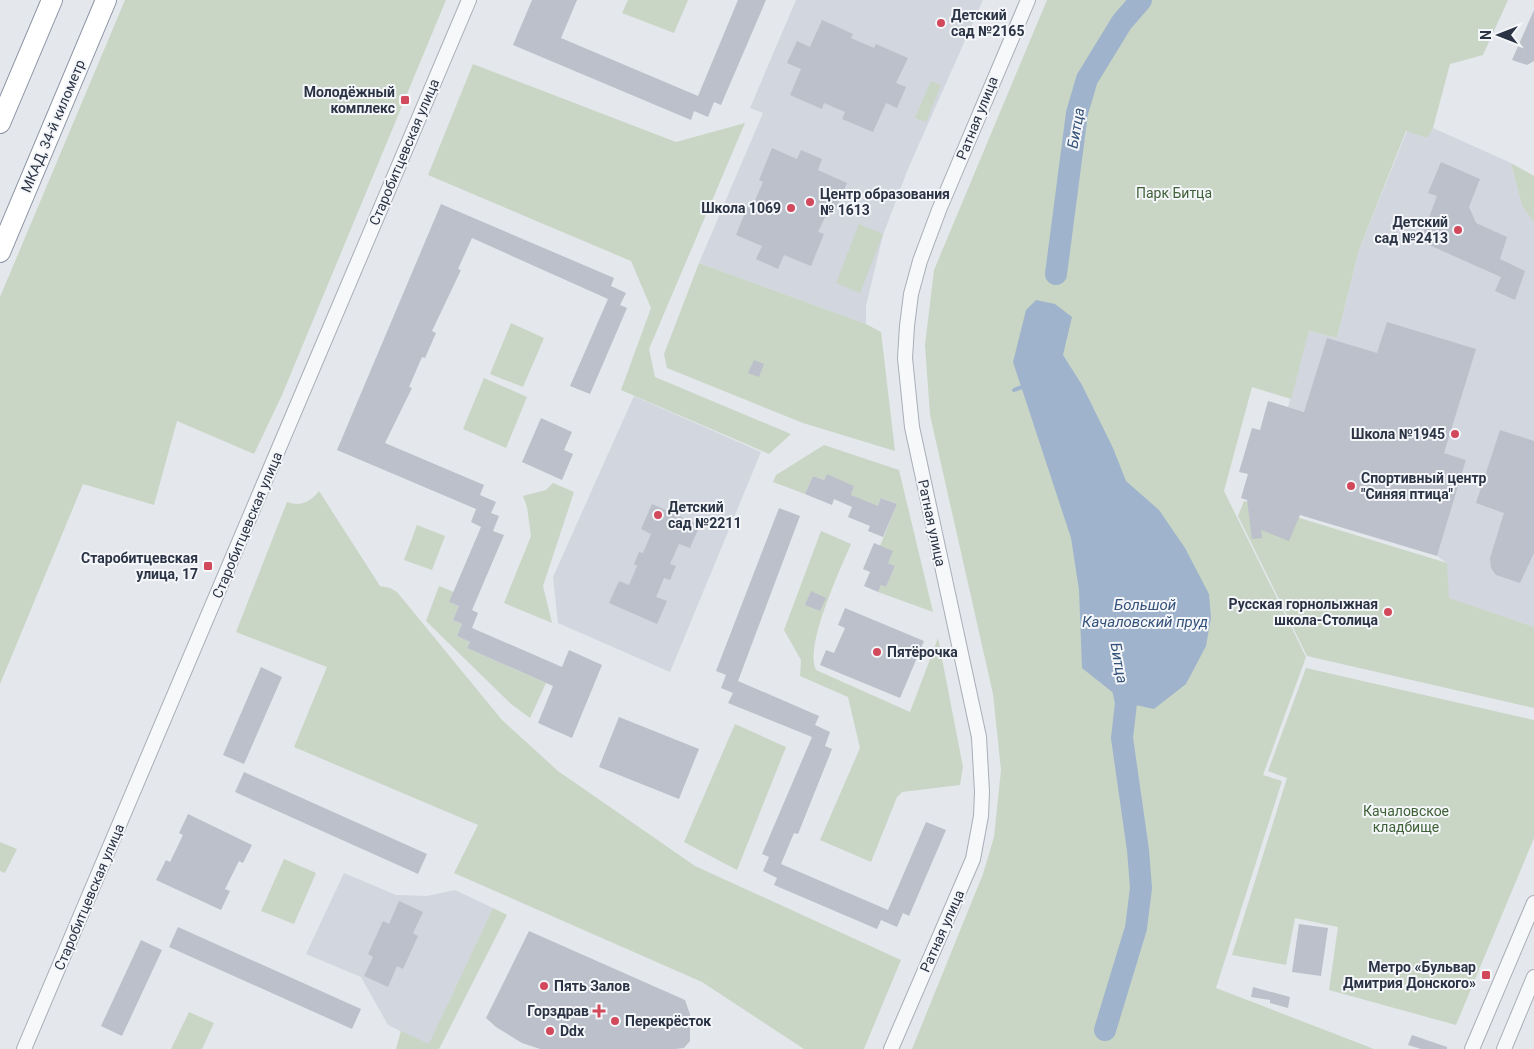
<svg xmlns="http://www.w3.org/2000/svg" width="1534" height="1049" font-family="Roboto,sans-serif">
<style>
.built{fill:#d2d6de}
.green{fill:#c9d6c5}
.water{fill:#9fb4cc}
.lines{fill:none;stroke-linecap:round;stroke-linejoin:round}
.stream{stroke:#9fb4cc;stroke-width:4}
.river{stroke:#9fb4cc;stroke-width:22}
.building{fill:#bbc0ca}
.minor-casing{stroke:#a9aeb7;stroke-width:16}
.highway-casing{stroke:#8b94a3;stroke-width:22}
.minor{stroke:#f7f8fa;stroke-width:14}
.highway{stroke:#fff;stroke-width:20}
.poi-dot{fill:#d1495b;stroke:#f4f6f9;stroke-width:2}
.labels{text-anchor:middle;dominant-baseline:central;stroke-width:4;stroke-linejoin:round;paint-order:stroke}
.poi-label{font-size:14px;font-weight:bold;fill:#2b3445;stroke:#f4f6f9;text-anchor:start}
.street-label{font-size:14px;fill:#2b3445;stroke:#f4f6f9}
.park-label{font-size:14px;fill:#3f6138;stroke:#f4f6f9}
.water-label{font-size:15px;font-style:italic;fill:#34527a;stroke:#f4f6f9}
</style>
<rect width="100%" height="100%" fill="#e4e7ec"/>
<g class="built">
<path d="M796 0H983L908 169 883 235 866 306V324L699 263 763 113 750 108Z"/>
<path d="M1433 128 1511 163 1522 206 1534 222V627L1448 598 1447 563 1437 556 1466 460 1288 407 1309 331 1337 338 1359 250 1407 131 1426 138Z"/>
<path d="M634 396 761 452 670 672 558 623 553 577Z"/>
<path d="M344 873 396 895 427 896 455 890 493 908 429 1045 388 1025 361 977 306 954Z"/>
</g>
<g class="green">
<path d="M125 0H446L282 395 254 454 177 421 154 505 83 484 0 684V297Z"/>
<path d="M628 0H688L674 33 622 13Z"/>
<path d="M1047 0H1508L1483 55 1450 64 1433 128 1427 138 1406 131 1359 250 1337 338 1309 331 1291 399 1252 387 1224 491 1306 657 1263 775 1282 781 1216 988 1374 1049H912L983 874 994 837 1001 770 993 694 930 415 925 345 934 270Z"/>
<path d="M473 64 676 142 745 123 649 349 655 377 791 434 769 454 621 390 651 308 631 261 428 175Z"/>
<path d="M931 81 941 85 926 122 915 118Z"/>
<path d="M1511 163 1534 176V222L1522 206Z"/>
<path d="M859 224 883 234 860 293 836 283Z"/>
<path d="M699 263 866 324 881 332 895 451 803 423 667 368 664 354Z"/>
<path d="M511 323 544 338 523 387 490 374Z"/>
<path d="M484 378 527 397 506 448 463 429Z"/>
<path d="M824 445 899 470 933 612 878 592 881 585 886 587 895 566 888 563 880 546 897 504 882 498 878 506 849 501 854 486 827 475 824 480 813 476 805 494 773 482 776 475Z"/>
<path d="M553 483 574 492 543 586 552 623 504 603 531 536 527 507 523 496 546 490Z"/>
<path d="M319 491 380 586 390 588 397 592 502 720 558 771 695 866 901 960 864 1049H804L702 982 454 873 478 825 294 747 327 667 236 632 287 502C301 507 310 502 319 491Z"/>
<path d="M1244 501 1447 563 1449 598 1534 627V708L1307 656 1238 516Z"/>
<path d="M417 525 445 536 432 570 404 560Z"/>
<path d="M821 531 851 544C840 570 804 646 816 670L910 712 938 638 963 767 960 785 902 792 897 797 871 862 820 840 860 748 848 697 800 676 801 660 784 630Z"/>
<path d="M439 586 454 592 449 602 459 606 453 620 462 624 457 636 470 642 467 648 546 683 530 718 511 704 426 621Z"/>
<path d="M1306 668 1534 720V838L1456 1025 1329 990 1338 927 1295 918 1286 965 1232 955 1287 778 1268 771Z"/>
<path d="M735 724 786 747 737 870 684 842Z"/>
<path d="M0 842 17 849 5 873 0 871Z"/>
<path d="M284 859 316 873 294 924 261 911Z"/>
<path d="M493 908 507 915 439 1049H396L401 1031 429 1044Z"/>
<path d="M189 1012 214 1023 202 1049H171Z"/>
</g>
<path class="water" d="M1036 300 1055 304 1072 317 1063 355 1082 385 1113 448 1126 481 1159 510 1185 548 1209 594 1211 618 1206 646 1186 684 1154 709 1126 703 1082 668 1079 590 1071 538 1013 362 1026 310Z"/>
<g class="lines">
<path class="stream" d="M1014 390 1022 387"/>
<g class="river">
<path d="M1056 274 1077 113 1087 79 1122 22 1141 0"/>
<path d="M1105 1030 1136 928 1141 888 1138 850 1122 738 1126 703 1120 673"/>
</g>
</g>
<g class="building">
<path d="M532 0H577L561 38 698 96 738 0H766L721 105 714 102 708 117 694 111 691 120 513 45Z"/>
<path d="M1534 10V61L1527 65 1512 60Z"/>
<path d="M822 20 853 34 851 38 874 48 876 44 908 58 896 83 906 87 897 108 886 103 873 132 842 119 845 112 824 103 822 109 790 95 801 69 787 63 797 41 810 47Z"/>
<path d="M772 148 797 159 801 150 822 159 818 170 847 183 834 213 828 211 818 232 824 234 811 266 784 255 778 269 756 259 762 246 736 235 749 203 753 205 763 182 759 180Z"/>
<path d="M1441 162 1480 179 1469 207 1476 223 1507 237 1500 259 1525 271 1515 300 1495 291 1501 277 1420 241 1437 196 1428 193Z"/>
<path d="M441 204 614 278 611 286 626 293 620 305 627 308 590 394 570 386 608 299 472 238 458 269 461 270 432 331 436 333 425 358 422 357 409 387 412 388 385 443 484 485 480 495 496 502 491 513 499 516 493 531 504 535 472 610 478 613 472 628 562 667 569 650 602 665 572 738 538 723 553 686 467 648 470 642 457 636 462 624 453 620 459 606 449 602 481 527 471 522 476 509 337 450Z"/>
<path d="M1387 322 1476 349 1444 453 1466 460 1437 556 1300 515 1289 541 1261 530 1262 538 1252 539 1247 500 1241 498 1248 474 1239 472 1252 428 1260 430 1268 401 1304 412 1327 338 1377 353Z"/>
<path d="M754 360 764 364 759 377 748 373Z"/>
<path d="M541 418 572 432 564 450 573 454 562 480 522 462Z"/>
<path d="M1500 430 1534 441V553L1520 583 1496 575 1491 568 1490 558 1504 513 1476 503Z"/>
<path d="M827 474 854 486 851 495 878 506 881 498 897 504 883 537 868 531 870 526 848 517 852 507 834 499 832 505 805 494 813 476 824 480Z"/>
<path d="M652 504 700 525 690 548 679 544 670 564 676 566 670 580 664 578 656 597 667 601 657 624 609 603 619 581 629 585 637 566 634 564 639 552 643 553 651 534 641 529Z"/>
<path d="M779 508 800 516 738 681 819 716 815 725 830 732 825 746 832 749 798 834 794 833 781 864 888 910 926 822 946 830 909 916 903 913 897 927 881 920 877 929 774 885 777 878 763 871 769 857 762 854 812 737 728 703 733 693 721 688 726 675 716 671Z"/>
<path d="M874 543 893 551 888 563 895 566 886 587 881 585 878 592 864 586 870 572 863 569Z"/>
<path d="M811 591 826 598 820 611 805 605Z"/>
<path d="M845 608 924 641 900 698 820 665 826 650 834 653 845 628 838 625Z"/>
<path d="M261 667 282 677 244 764 223 755Z"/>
<path d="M619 717 699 749 679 799 599 767Z"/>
<path d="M244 772 427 854 418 874 235 792Z"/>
<path d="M188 814 252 845 243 863 239 861 225 889 230 891 221 910 156 880 166 860 170 862 183 835 179 833Z"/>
<path d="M399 901 423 912 413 933 418 936 403 969 397 966 388 987 364 976 373 957 368 954 383 921 389 924Z"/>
<path d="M1299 924 1328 928 1321 976 1292 972Z"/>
<path d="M178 927 361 1009 352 1029 169 947Z"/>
<path d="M529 931 685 1000 690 1014V1041L684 1048 675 1049H540L522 1043 496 1027 486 1018Z"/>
<path d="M141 940 162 950 122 1036 101 1026Z"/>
<path d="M1253 987 1290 997 1288 1008 1270 1003V1000L1251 997Z"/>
<path d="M1412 1035 1447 1047V1049H1421L1408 1045Z"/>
</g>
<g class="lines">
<g class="minor-casing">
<g id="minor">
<path d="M24 1049 469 0"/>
<path d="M891 1049 973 859 981 816 982 792 979 737 912 427 905 358 907 326 911 294 920 261 939 210 1028 0"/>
<path d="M1472 1049 1534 903"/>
<path d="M1504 1049 1534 977"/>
</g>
</g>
<g class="highway-casing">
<g id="highway">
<path d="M0 123 52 0"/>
<path d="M0 252 106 0"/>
</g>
</g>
<use href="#minor" class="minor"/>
<use href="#highway" class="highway"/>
</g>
<g class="poi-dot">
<circle cx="941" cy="23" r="5"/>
<rect x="400" y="95" width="10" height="10" rx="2.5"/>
<circle cx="810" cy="202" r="5"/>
<circle cx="791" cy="208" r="5"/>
<circle cx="1458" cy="230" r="5"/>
<circle cx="1455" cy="434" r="5"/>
<circle cx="1351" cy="486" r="5"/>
<circle cx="658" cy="515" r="5"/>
<rect x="203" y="561" width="10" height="10" rx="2.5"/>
<circle cx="1388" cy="612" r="5"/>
<circle cx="877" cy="652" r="5"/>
<rect x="1481" y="970" width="10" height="10" rx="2.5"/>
<circle cx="544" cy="986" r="5"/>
<path d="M596.5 1003.5h5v5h5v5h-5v5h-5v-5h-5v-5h5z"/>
<circle cx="615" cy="1021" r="5"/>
<circle cx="550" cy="1031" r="5"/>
</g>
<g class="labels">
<g class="poi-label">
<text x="951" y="15">Детский<tspan x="951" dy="16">сад №2165</tspan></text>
<text x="395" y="92" text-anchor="end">Молодёжный<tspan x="395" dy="16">комплекс</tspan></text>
<text x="820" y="194">Центр образования<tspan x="820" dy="16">№ 1613</tspan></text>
<text x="781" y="208" text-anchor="end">Школа 1069</text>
<text x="1448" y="222" text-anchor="end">Детский<tspan x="1448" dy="16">сад №2413</tspan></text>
<text x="1445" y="434" text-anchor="end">Школа №1945</text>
<text x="1361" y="478">Спортивный центр<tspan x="1361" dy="16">"Синяя птица"</tspan></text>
<text x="668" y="507">Детский<tspan x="668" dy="16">сад №2211</tspan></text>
<text x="198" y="558" text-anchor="end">Старобитцевская<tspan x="198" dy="16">улица, 17</tspan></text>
<text x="1378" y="604" text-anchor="end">Русская горнолыжная<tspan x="1378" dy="16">школа-Столица</tspan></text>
<text x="887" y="652">Пятёрочка</text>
<text x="1476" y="967" text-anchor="end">Метро «Бульвар<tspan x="1476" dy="16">Дмитрия Донского»</tspan></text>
<text x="554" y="986">Пять Залов</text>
<text x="589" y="1011" text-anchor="end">Горздрав</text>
<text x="625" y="1021">Перекрёсток</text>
<text x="560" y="1031">Ddx</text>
</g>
<g class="street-label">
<text transform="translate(977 118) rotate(-68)">Ратная улица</text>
<text transform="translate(53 126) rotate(-67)">МКАД, 34-й километр</text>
<text transform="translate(404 152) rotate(-67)">Старобитцевская улица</text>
<text transform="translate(932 523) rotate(78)">Ратная улица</text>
<text transform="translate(247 525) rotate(-67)">Старобитцевская улица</text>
<text transform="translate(89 897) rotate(-67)">Старобитцевская улица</text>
<text transform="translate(942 931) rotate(-66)">Ратная улица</text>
</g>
<g class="park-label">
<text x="1174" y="193">Парк Битца</text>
<text x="1406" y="811">Качаловское<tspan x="1406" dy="16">кладбище</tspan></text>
</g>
<g class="water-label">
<text transform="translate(1076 128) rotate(-80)">Битца</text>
<text x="1145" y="605">Большой<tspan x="1145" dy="17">Качаловский пруд</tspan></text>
<text transform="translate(1119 663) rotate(80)">Битца</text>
</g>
</g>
<g transform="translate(1499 35) rotate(270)" stroke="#f4f6f9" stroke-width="4" paint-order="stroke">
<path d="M0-4L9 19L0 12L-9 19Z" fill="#2b3445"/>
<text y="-8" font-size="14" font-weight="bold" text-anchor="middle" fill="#2b3445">N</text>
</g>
</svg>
